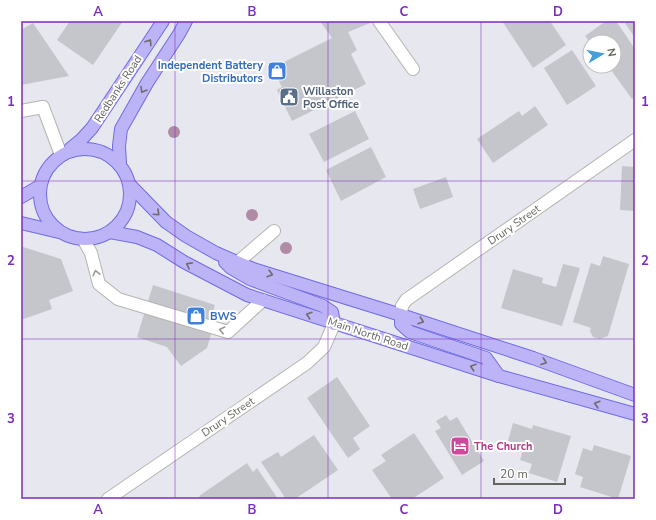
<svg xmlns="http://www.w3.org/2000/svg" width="656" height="520" font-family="'Nunito Sans',sans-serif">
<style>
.building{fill:#c5c5cc}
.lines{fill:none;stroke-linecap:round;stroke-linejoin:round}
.minor-casing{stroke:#b5b4af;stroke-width:14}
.major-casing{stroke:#6f6be3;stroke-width:14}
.minor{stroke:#fff;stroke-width:12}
.major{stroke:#bdb4f7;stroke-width:12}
.tree{fill:#b08ba6}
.oneway{stroke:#6e6c6d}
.oneway2{stroke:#9b9a96}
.grid{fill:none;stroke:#7b2cbf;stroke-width:1;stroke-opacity:0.55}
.labels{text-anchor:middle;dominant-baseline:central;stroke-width:4;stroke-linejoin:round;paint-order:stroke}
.shop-label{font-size:11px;font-weight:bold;fill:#366cbe;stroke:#fff;text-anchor:end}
.street-label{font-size:11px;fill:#65645e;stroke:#fff}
.service-label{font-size:11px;font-weight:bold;fill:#4e5e75;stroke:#fff;text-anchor:start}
.hotel-label{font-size:11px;font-weight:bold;fill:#b23c85;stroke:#fff;text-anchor:start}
.neatline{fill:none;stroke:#7b2cbf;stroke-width:1.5}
.grid-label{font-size:13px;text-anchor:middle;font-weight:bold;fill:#7b2cbf}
</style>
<rect width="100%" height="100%" fill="#e7e7ef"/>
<g class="building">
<path d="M70 21H81L84 23 85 21H123L93 65 57 40Z"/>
<path d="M320 21H375L348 32 357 50 351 54 366 84 292 121 277 90 282 87 272 68 332 38Z"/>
<path d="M502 21H550L566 45 533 68Z"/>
<path d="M606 21H616L635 49V96L632 99 608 66H614V42H590L585 36Z"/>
<path d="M628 21H635V38L625 23Z"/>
<path d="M33 23 69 76 21 85V30Z"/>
<path d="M572 50 596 86 567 105 544 68Z"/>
<path d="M535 106 548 125 493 163 477 139 519 111 522 116Z"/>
<path d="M355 111 369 139 324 162 309 134Z"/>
<path d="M371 147 386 177 341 201 326 170Z"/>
<path d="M622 166 635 167V211L620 210Z"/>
<path d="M446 177 453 197 420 209 413 189Z"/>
<path d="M23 247 61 259 73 291 49 300 52 309 21 320V248Z"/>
<path d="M603 256 629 264 608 336 600 339 593 337 590 331 591 328 573 322 591 263 600 266Z"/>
<path d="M563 264 580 268 562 326 501 308 513 269 543 278 542 283 556 287Z"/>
<path d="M153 285 215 305 207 330 212 331 207 348 181 366 167 347 137 337Z"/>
<path d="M337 377 370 426 353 438 360 449 348 458 307 398Z"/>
<path d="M446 415 450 421 457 417 484 461 462 475 435 431 441 428 436 421Z"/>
<path d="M513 423 532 429 533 425 571 436 557 482 529 473 532 464 520 460 524 446 508 441Z"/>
<path d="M414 433 444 478 412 499H392L372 470 386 461 381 455Z"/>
<path d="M314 435 338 470 295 499H286L261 462 278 452 281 457Z"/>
<path d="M594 445 631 456 618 499 580 487 583 477 575 474 583 448 592 451Z"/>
<path d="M247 463 253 472 257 468 278 499H201L199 496Z"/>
</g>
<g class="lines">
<g class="minor-casing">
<g id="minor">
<path d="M379 21 413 69"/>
<path d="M21 111 43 107 61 155"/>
<path d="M83 239 91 253 99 284 118 299 228 332 263 300"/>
<path d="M238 262 274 231"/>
<path d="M401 315 402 306 406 300 635 140"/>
<path d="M108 499 307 363 324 347 334 324"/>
</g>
</g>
<g class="major-casing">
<g id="major">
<circle cx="85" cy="194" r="45"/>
<path d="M70 149 81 140 92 128 163 21"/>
<path d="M120 164 119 146 121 129 147 83 179 34 186 21"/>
<path d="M130 185 166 222 186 236 216 253 253 269 401 315 533 358 635 395"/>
<path d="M21 197 40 186"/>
<path d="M21 223 59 232"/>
<path d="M110 232 137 237 157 245 184 262 247 295 499 376 635 414"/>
<path d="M225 262 231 268 250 279 323 306 332 312 334 324"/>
<path d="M401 315V324L410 332 486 358 499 376"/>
</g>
</g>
<use href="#minor" class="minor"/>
<use href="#major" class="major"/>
</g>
<g class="tree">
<circle cx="174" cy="132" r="6"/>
<circle cx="252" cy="215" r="6"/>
<circle cx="286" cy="248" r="6"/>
</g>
<defs><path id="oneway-chevron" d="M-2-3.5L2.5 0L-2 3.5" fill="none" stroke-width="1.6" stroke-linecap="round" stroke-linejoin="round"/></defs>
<g class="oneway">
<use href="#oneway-chevron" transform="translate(149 42) rotate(-57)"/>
<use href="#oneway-chevron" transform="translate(143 90) rotate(120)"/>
<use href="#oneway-chevron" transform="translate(157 213) rotate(43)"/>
<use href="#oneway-chevron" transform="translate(189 265) rotate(-152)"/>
<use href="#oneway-chevron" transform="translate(270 274) rotate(16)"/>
<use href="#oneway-chevron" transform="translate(309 315) rotate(-162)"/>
<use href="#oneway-chevron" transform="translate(421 321) rotate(18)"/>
<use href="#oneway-chevron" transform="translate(544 362) rotate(20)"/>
<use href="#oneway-chevron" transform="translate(473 367) rotate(-162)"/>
<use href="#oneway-chevron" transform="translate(597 404) rotate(-164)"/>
</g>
<g class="oneway2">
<use href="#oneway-chevron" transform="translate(96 273) rotate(-103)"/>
<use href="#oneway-chevron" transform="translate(222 330) rotate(-167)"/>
</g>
<path class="grid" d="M175 21V499M328 21V499M481 21V499M21 181H635M21 339H635"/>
<defs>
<g id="shop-square" transform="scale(1)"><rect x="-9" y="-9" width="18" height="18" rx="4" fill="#3f7fe0" stroke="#fff"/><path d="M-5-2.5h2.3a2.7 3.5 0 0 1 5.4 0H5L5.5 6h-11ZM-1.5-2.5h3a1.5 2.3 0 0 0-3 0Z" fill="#fff"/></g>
<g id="civic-square" transform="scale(1)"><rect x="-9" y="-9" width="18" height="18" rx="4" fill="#5c6f8a" stroke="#fff"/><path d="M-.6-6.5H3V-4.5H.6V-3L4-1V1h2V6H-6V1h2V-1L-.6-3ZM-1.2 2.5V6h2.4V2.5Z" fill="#fff"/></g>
<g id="hotel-square" transform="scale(1)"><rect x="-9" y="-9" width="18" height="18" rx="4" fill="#d1479c" stroke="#fff"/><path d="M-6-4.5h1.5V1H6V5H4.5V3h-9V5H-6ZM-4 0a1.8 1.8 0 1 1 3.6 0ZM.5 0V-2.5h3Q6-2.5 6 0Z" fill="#fff"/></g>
</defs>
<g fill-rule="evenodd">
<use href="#shop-square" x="277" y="71"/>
<use href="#civic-square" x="289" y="97"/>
<use href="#shop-square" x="196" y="316"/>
<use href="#hotel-square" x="460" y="446"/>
</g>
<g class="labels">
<g class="shop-label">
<text x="263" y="65">Independent Battery<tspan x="263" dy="13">Distributors</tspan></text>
<text x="210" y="316" text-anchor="start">BWS</text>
</g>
<g class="street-label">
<text transform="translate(118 89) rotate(-57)">Redbanks Road</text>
<text transform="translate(514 225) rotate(-35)">Drury Street</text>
<text transform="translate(368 334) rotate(18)">Main North Road</text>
<text transform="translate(228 417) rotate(-34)">Drury Street</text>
</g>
<g class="service-label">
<text x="303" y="91">Willaston<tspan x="303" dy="13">Post Office</tspan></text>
</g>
<g class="hotel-label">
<text x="474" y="446">The Church</text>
</g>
</g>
<rect width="656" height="520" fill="none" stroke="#ffffff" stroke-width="44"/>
<g transform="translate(602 54) rotate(80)"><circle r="19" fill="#ffffff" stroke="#c1c1bf"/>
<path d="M0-3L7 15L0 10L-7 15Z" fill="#449ed7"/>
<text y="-6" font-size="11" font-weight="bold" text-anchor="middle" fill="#65645e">N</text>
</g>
<path d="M494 478v6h71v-6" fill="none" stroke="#65645e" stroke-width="2"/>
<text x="500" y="478" font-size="12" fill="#65645e" stroke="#ffffff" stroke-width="3" paint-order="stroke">20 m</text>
<rect x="22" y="22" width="612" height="476" class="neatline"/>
<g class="grid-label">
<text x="98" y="16">A</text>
<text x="252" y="16">B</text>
<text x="404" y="16">C</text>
<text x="558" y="16">D</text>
<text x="11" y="106">1</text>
<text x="645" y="106">1</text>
<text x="11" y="265">2</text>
<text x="645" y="265">2</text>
<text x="11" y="423">3</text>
<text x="645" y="423">3</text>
<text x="98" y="514">A</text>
<text x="252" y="514">B</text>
<text x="404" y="514">C</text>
<text x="558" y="514">D</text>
</g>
</svg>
